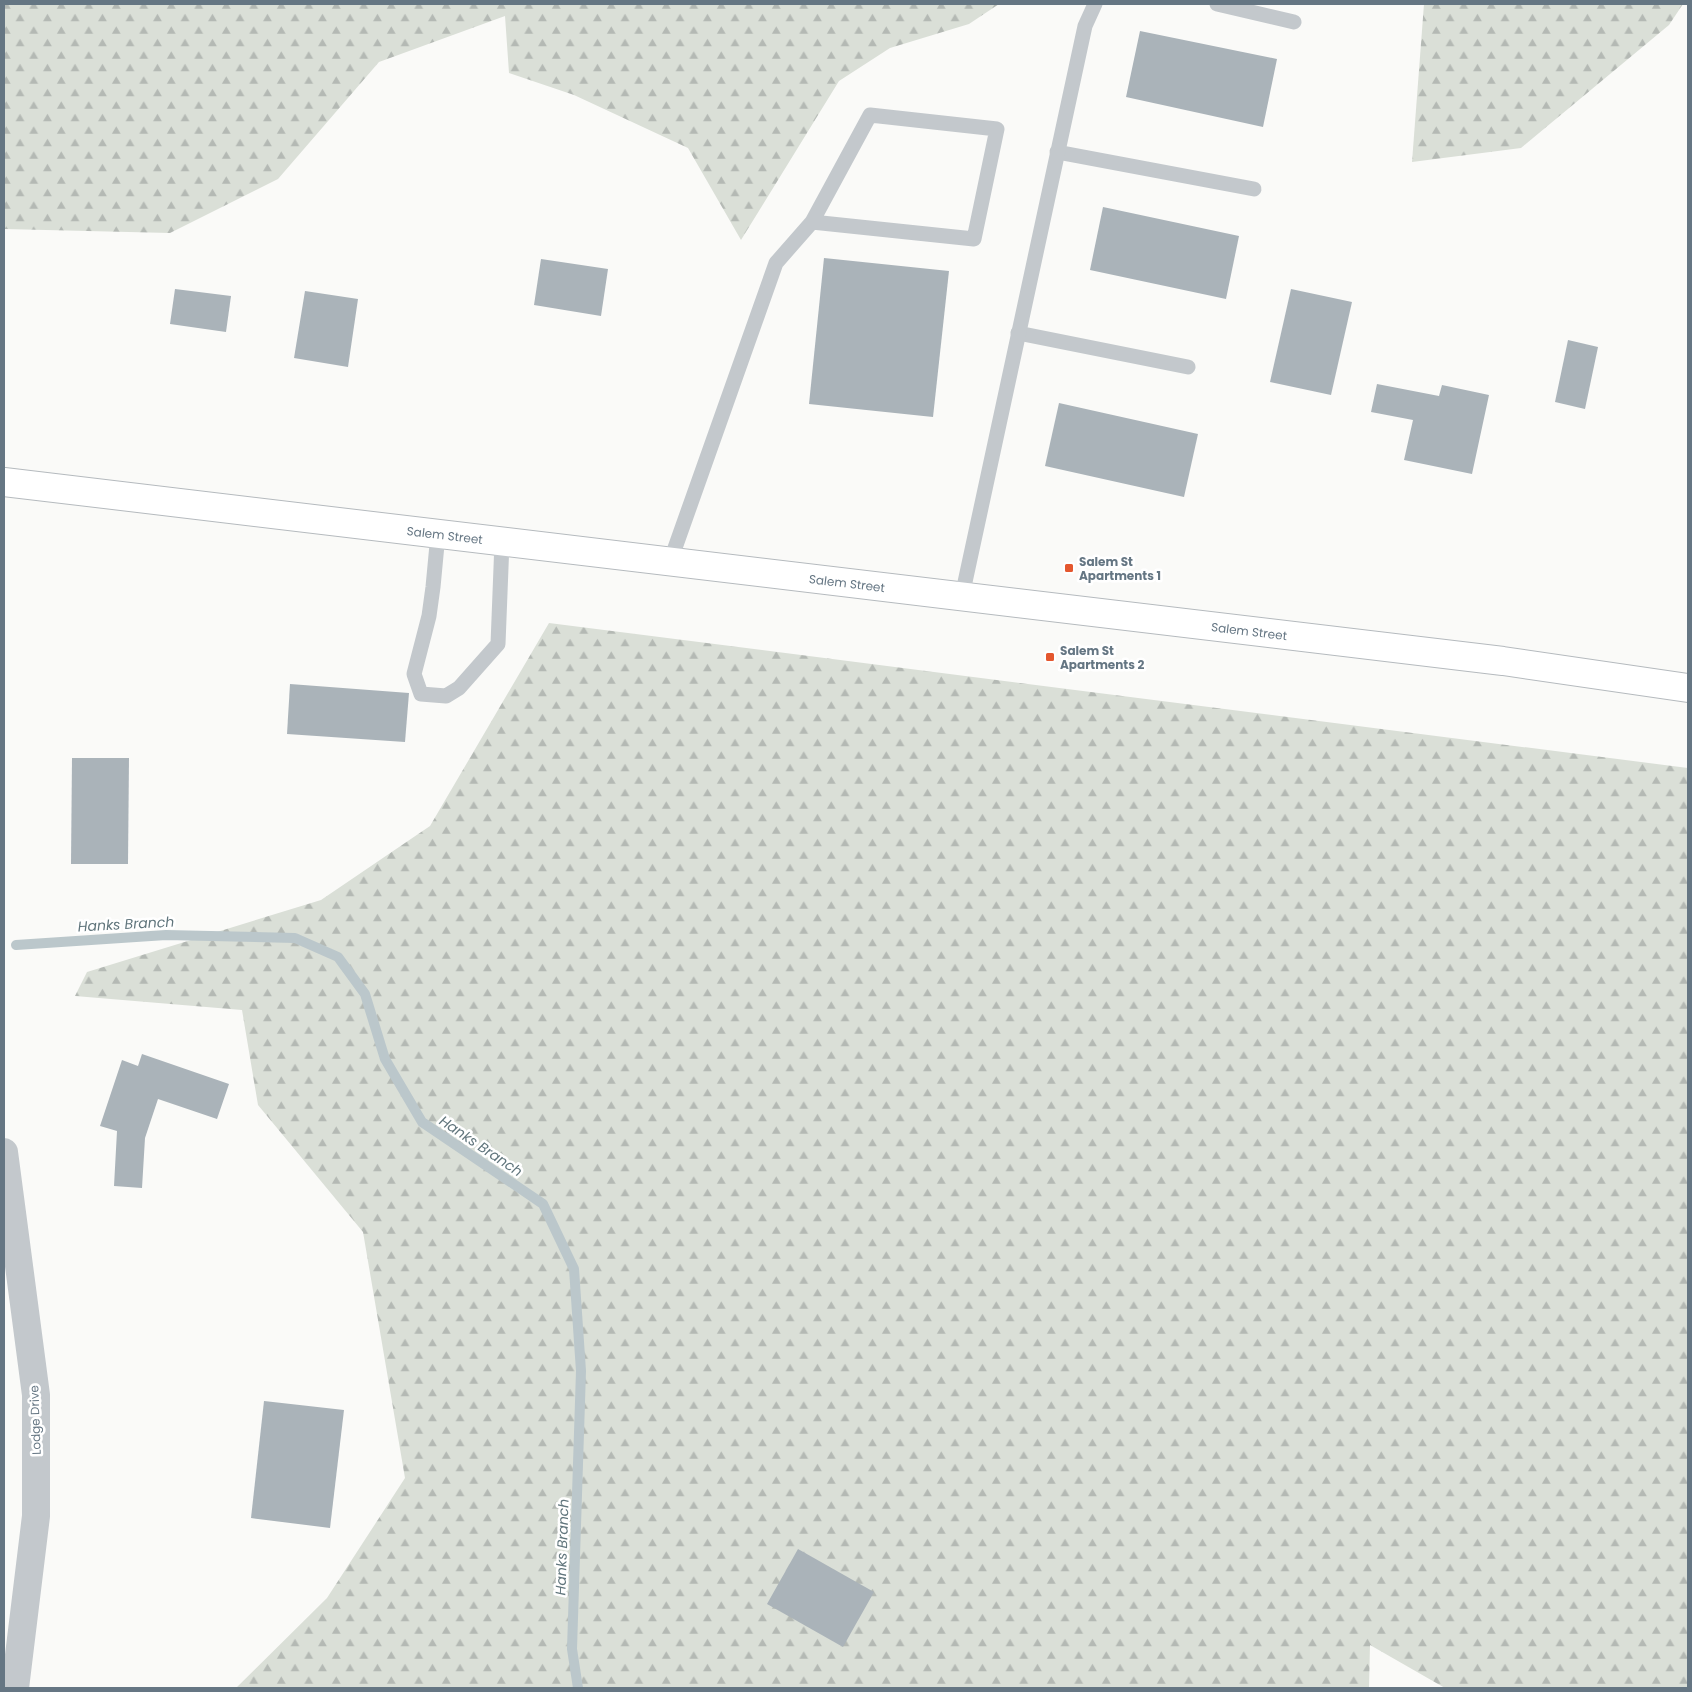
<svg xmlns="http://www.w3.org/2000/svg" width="1692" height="1692" font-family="Poppins,sans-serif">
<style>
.forest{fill:url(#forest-firs)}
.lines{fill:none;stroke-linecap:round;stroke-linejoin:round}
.stream{stroke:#bbc7cb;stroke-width:10}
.building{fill:#aab3b9}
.primary-casing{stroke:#b5babe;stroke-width:30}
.service{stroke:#c3c8cc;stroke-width:15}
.minor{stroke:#c3c8cc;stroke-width:28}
.primary{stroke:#fff;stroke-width:28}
.poi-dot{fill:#e4572e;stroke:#fff;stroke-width:2}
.labels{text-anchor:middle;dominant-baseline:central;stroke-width:5;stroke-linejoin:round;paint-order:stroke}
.street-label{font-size:12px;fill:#657683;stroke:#fff}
.poi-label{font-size:12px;font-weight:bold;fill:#657683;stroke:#fff;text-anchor:start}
.water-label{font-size:14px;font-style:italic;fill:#60757c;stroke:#fff}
</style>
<defs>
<pattern id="forest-firs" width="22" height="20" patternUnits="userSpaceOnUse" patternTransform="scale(1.25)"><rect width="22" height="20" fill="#dadfd7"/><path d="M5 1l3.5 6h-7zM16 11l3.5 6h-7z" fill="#b4b9b4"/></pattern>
</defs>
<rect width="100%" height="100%" fill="#fafaf8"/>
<g class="forest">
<path d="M4 4H999L969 24 890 48 839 81 741 240 688 148 574 95 509 73 505 16 379 62 278 179 170 233 4 229Z"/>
<path d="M1424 4H1683L1669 25 1521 148 1412 162Z"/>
<path d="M549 623 1688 768V1688H1445L1370 1645 1369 1688H236L327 1598 405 1478 363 1232 258 1105 242 1010 75 996 87 972 321 900 430 826Z"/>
</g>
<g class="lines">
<path class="stream" d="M16 945 166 935 295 938 338 957 365 994 385 1059 422 1122 543 1204 574 1269 581 1371 572 1649 578 1688"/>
</g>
<g class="building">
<path d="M1140 31 1277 59 1263 127 1126 97Z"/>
<path d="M1103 207 1239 236 1226 299 1090 270Z"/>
<path d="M824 258 949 271 933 417 809 404Z"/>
<path d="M541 259 608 269 601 316 534 305Z"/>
<path d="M175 289 231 296 226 332 170 324Z"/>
<path d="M1291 289 1352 302 1331 395 1270 382Z"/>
<path d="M305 291 358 299 348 367 294 358Z"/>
<path d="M1568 340 1598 347 1585 409 1555 402Z"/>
<path d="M1377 384 1439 396 1442 385 1489 395 1472 474 1404 460 1413 420 1371 412Z"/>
<path d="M1059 403 1198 434 1184 497 1045 466Z"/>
<path d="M290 684 409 693 405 742 287 734Z"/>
<path d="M72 758H129L128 864H71Z"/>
<path d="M142 1054 229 1084 217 1119 158 1099 145 1138 142 1188 114 1186 117 1131 100 1126 122 1060 138 1066Z"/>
<path d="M264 1401 344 1410 330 1528 251 1518Z"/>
<path d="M798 1549 874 1592 843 1647 767 1604Z"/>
</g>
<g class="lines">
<g class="primary-casing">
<g id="primary">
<path id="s1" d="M4 482 1503 661 1688 688"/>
</g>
</g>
<g class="service">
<path d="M1217 4 1294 22"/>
<path d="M1057 152 1254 189"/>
<path d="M1018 333 1188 367"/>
<path d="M438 534 433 587 429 616 414 674 421 694 446 696 459 688 498 644 502 542"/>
<path d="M670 562 776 263 812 222 974 239 997 129 870 115 812 222"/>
<path d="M962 596 1085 26 1095 4"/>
</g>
<path class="minor" d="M4 1152 36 1395V1516L15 1688"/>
<use href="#primary" class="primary"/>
</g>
<g class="poi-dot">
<rect x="1064" y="563" width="10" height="10" rx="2.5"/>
<rect x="1045" y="652" width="10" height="10" rx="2.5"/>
</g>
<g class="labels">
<g class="street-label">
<text stroke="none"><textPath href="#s1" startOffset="444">Salem Street</textPath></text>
<text stroke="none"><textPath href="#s1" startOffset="849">Salem Street</textPath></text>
<text stroke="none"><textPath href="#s1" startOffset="1254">Salem Street</textPath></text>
<text transform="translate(35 1420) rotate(-92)">Lodge Drive</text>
</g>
<g class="poi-label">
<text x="1079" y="561">Salem St<tspan x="1079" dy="14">Apartments 1</tspan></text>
<text x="1060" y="650">Salem St<tspan x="1060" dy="14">Apartments 2</tspan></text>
</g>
<g class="water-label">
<text transform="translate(126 924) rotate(-3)">Hanks Branch</text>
<text transform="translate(481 1146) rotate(34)">Hanks Branch</text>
<text transform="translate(562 1547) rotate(-88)">Hanks Branch</text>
</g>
</g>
<rect width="1692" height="1692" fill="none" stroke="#657683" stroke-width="10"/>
</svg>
